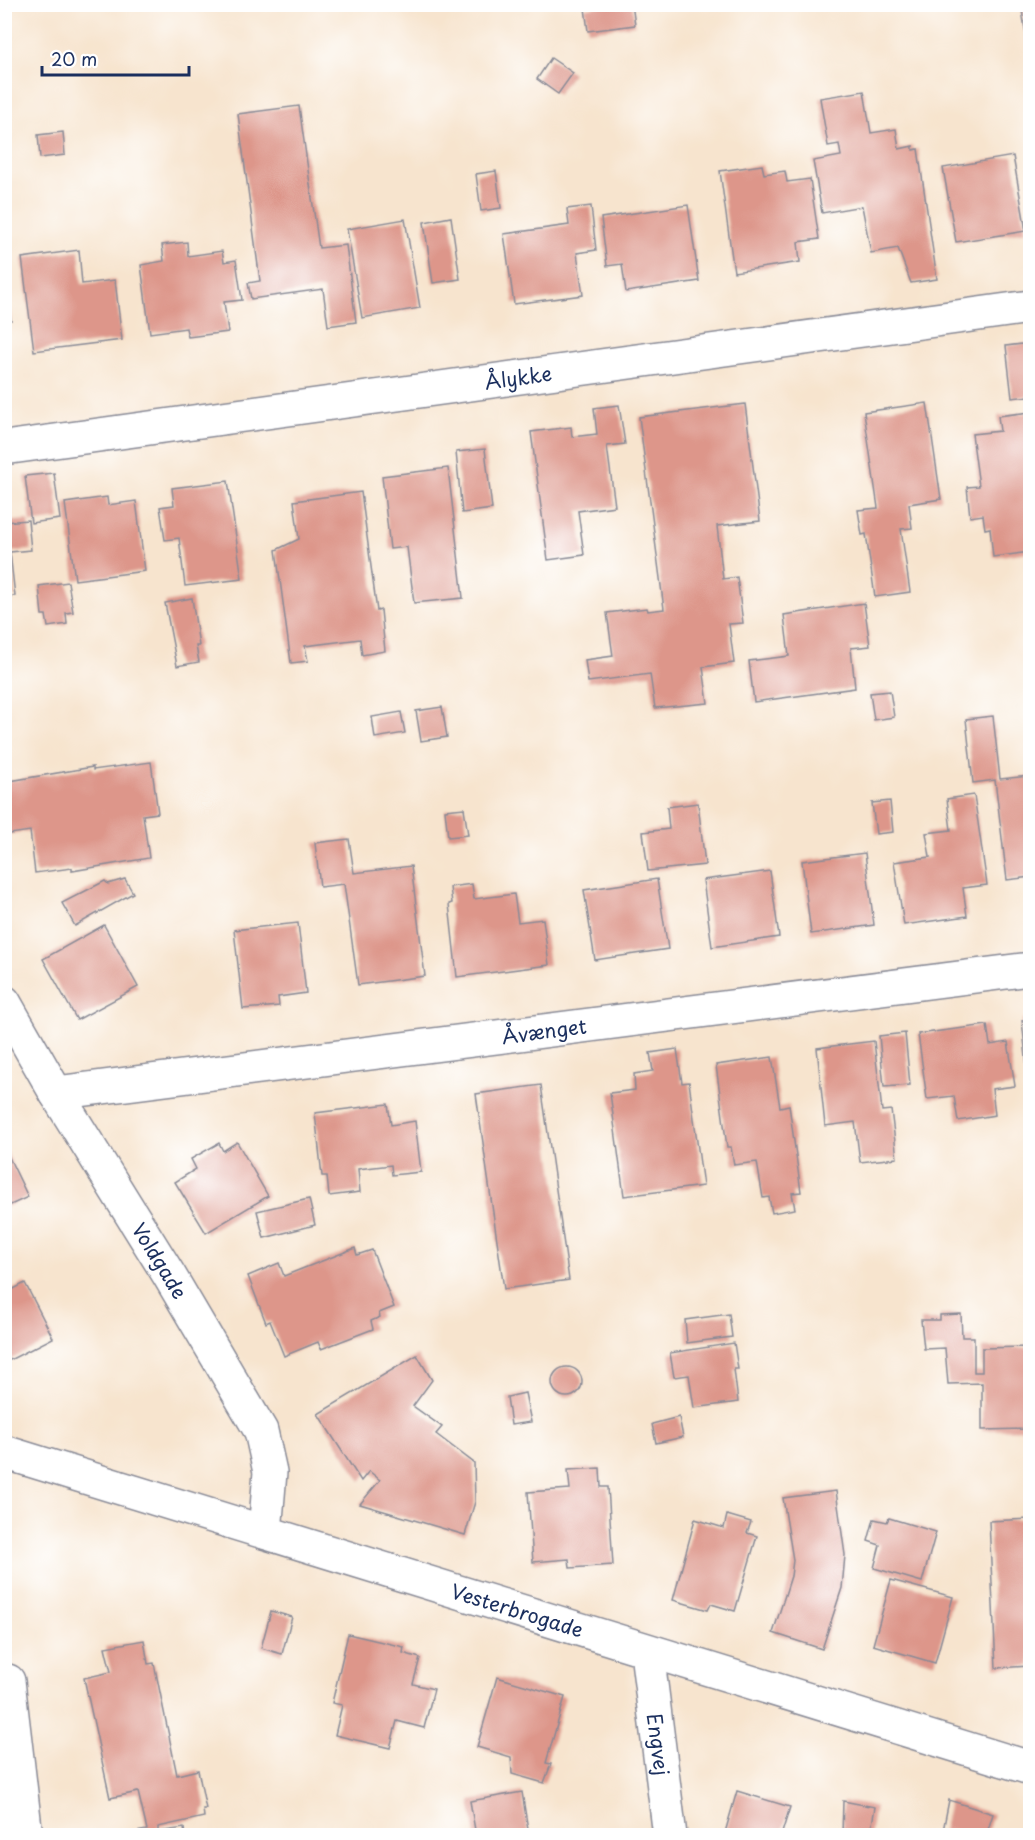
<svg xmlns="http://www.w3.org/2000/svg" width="1035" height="1840" font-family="'Playpen Sans',sans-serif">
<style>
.building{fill:#dd968a}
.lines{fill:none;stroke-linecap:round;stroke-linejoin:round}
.minor-casing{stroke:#898a96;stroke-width:36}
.tertiary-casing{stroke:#898a96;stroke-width:36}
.minor{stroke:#fff;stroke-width:33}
.tertiary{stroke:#fff;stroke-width:33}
.labels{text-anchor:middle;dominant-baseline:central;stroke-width:4.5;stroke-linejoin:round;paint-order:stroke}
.street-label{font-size:20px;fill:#1b2f5e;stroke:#fff}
</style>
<rect width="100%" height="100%" fill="#fff"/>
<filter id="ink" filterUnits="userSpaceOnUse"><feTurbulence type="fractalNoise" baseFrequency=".0167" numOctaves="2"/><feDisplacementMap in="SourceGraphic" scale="12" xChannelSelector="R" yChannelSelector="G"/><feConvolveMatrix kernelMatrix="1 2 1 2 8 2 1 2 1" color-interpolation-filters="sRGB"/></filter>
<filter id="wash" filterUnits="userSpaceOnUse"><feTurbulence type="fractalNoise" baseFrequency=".008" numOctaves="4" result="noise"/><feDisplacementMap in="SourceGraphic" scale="24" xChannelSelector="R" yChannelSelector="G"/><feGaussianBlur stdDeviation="1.35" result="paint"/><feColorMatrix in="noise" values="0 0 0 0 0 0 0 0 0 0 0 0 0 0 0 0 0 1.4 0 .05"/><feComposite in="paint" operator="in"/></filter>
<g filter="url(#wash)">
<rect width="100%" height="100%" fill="#f7e4ce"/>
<g id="blocks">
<g class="building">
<path d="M614 4H632L635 25 588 31 585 8Z"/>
<path d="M1021 4H1030V47L1028 48Z"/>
<path d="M551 58 573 73 558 94 537 79Z"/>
<path d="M864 91 871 133 896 129 899 149 913 146V150L918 149 937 279 911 283 898 248 871 253 862 206 822 213 813 161 841 156 839 144 828 146 820 98Z"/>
<path d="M299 106 319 248 346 245 356 322 328 326 323 289 251 299 248 283 260 281 238 114Z"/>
<path d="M63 132 65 155 40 158 38 135Z"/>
<path d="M1013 156 1026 231 956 242 943 168Z"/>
<path d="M762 165 764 174 785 171 787 182 810 179 819 239 798 242 800 262 734 272 720 171Z"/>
<path d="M496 171 501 208 481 211 476 174Z"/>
<path d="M688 205 699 281 626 292 622 264 607 266 601 218Z"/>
<path d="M591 206 596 250 577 253 583 295 514 304 504 234 569 225 567 209Z"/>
<path d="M451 217 460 279 433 283 424 222Z"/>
<path d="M405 219 420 308 362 318 347 229Z"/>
<path d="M187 242 188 256 222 251 224 262 236 260 242 300 224 302 228 332 188 337 186 328 150 333 141 265 164 261 162 245Z"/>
<path d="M79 250 82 284 115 280 122 340 34 351 22 258Z"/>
<path d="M4 253 8 268H4Z"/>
<path d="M4 281 11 320 4 321Z"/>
<path d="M1030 343V396L1012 398 1006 346Z"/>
<path d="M927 403 941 499 909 504 912 528 901 529 910 592 875 597 866 534 862 535 858 510 878 508 864 412Z"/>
<path d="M745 404 760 521 717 526 723 579 737 577 743 623 729 624 734 663 703 667 708 703 655 708 650 674 588 682 585 660 613 656 607 613 647 608 648 611 664 609 639 417Z"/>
<path d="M619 405 625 444 607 446 615 506 578 511 584 555 548 560 531 432 571 427 572 437 597 434 594 408Z"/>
<path d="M1030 412V552L993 557 990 528 985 529 983 515 970 517 967 487 979 486 972 434 1000 431 998 416Z"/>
<path d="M485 449 492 509 462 513 456 452Z"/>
<path d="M448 468 463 598 414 603 407 547 390 549 382 476Z"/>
<path d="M54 473 60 519 31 523 25 476Z"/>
<path d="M228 481 242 579 185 586 179 538 165 540 160 507 174 505 172 488Z"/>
<path d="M361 492 377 611 381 610 385 651 362 655 360 639 305 646 308 661 291 663 276 550 299 539 294 501Z"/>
<path d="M107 497 108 505 136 501 145 571 75 580 65 503Z"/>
<path d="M28 520 31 550 10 552 15 596 4 597V522Z"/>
<path d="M68 582 73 612 66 613 67 624 48 627 46 615H42L39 586Z"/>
<path d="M192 598 199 646H196L199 662 177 666 165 603Z"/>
<path d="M864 603 870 646 851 648 855 688 754 702 749 661 789 656 784 615Z"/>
<path d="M890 691 894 717 874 720 870 693Z"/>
<path d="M442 707 447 737 421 741 416 711Z"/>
<path d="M401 712 405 733 375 738 372 717Z"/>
<path d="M993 716 1000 779 1030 776V877L1007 880 995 780 973 783 966 719Z"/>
<path d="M151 762 158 813 143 815 149 858 72 871V868L35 873 30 831 4 835V782L93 767V770Z"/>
<path d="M974 795 987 885 963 888 967 916 904 925 894 862 930 857 926 833 951 830 947 799Z"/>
<path d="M890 801 893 832 876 834 872 803Z"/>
<path d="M698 803 705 865 648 871 643 832 669 829 667 807Z"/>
<path d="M464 808 468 835 448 837 445 810Z"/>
<path d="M349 839 354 873 411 866 425 976 358 985 344 884 320 887 315 843Z"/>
<path d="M865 853 874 925 811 934 802 861Z"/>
<path d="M770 871 779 937 712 947 703 880Z"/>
<path d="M125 879 133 893 75 926 62 903 105 881 108 884Z"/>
<path d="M657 879 668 949 595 960 584 890Z"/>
<path d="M472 884 474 899 514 894 518 922 543 919 549 965 457 977 449 904 452 903 450 887Z"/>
<path d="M298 923 306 993 278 997 279 1006 243 1009 234 930Z"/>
<path d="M104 925 138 987 77 1020 43 959Z"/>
<path d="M1030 1019V1086H1029L1022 1020Z"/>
<path d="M987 1025 990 1045 1008 1042 1015 1086 992 1089 995 1115 958 1121 954 1096 927 1099 918 1034Z"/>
<path d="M905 1033 910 1085 884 1087 879 1036Z"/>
<path d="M874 1041 882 1111 891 1110 897 1158 860 1162 855 1122 825 1126 817 1048Z"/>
<path d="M677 1049 682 1083 689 1082 703 1186 624 1196 610 1093 635 1090 634 1074 653 1071 650 1053Z"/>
<path d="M772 1057 780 1107 789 1105 801 1192 792 1193 795 1209 772 1213 769 1197 763 1198 757 1162 734 1165 731 1147H727L716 1065Z"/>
<path d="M541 1085 569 1280 504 1289 476 1094Z"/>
<path d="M388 1104 391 1125 415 1121 421 1172 392 1175 391 1165 358 1169 360 1192 329 1196 327 1176H322L315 1113Z"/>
<path d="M237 1142 268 1196 206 1233 175 1182 196 1169 191 1159 219 1143 223 1151Z"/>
<path d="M4 1147 28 1197 4 1208Z"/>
<path d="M309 1199 315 1225 264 1238 257 1211Z"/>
<path d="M355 1248 357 1255 372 1250 394 1307 379 1313 380 1317 371 1321 373 1329 321 1349 318 1342 284 1356 270 1321 266 1323 248 1276 279 1263 284 1276Z"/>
<path d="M25 1283 53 1338 4 1363V1294Z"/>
<path d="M729 1314 732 1337 687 1343 685 1320Z"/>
<path d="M961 1314 962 1337H974V1372H982V1348L1030 1347V1429L982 1430V1383L948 1384 945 1348 924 1349 921 1320H940V1315Z"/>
<path d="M734 1343 738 1369H734L738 1402 694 1408 689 1375 674 1377 670 1353Z"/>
<path d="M417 1355 432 1380 413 1406 442 1427 436 1434 474 1463 475 1502 465 1535 360 1504 380 1480 369 1471 361 1481 318 1414Z"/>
<circle cx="567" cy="1382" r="15"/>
<path d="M525 1393 531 1422 511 1425 507 1397Z"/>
<path d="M679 1417 683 1437 656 1443 652 1424Z"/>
<path d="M600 1468 601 1487H608L613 1565 570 1568 569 1559 533 1562 528 1492 570 1489 568 1470Z"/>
<path d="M836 1491 845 1555 842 1588 822 1649 773 1633 791 1576 793 1560 783 1498Z"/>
<path d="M727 1515 751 1522 747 1533 757 1536 735 1611 711 1604 708 1610 673 1600 695 1519 724 1528Z"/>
<path d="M889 1518 936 1532 922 1582 874 1568 880 1545 868 1541 874 1519 887 1522Z"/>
<path d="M1030 1519V1666L996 1668 989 1521Z"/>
<path d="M891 1580 953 1597 935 1663 873 1645Z"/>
<path d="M271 1611 292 1617 282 1654 261 1648Z"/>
<path d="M348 1634 404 1647 403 1653 420 1658 413 1684 434 1689 424 1728 397 1721 390 1748 335 1735 342 1705 332 1703Z"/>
<path d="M144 1640 148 1664 154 1663 177 1775 198 1770 206 1809H203L204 1817 158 1827V1832L184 1828 185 1836H113L147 1830 138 1792 110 1798 84 1678 111 1672 105 1647Z"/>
<path d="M497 1677 565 1697 546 1763 551 1764 544 1783 512 1774 511 1757 477 1747Z"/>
<path d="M737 1791 790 1807 781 1836H724Z"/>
<path d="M522 1792 529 1836H476L470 1801Z"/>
<path d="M949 1800 993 1814 986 1836H942Z"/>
<path d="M843 1801 875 1807 870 1836H842Z"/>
</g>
</g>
</g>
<g filter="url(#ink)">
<use href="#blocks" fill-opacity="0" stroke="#898a96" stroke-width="1.5"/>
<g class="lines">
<g class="minor-casing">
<g id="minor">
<path id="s1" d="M4 448 1030 307"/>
<path id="s2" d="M56 1093 1030 969"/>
<path id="s3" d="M647 1652 670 1836"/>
<path d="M8 1681 26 1836"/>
</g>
</g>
<g class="tertiary-casing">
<g id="tertiary">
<path id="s4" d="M4 1002 56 1093 169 1275 261 1431 270 1472 265 1532"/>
<path id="s5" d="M4 1452 1030 1768"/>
</g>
</g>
<use href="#minor" class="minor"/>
<use href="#tertiary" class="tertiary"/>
</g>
</g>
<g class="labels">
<g class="street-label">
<text stroke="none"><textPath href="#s1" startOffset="519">Ålykke</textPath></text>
<text stroke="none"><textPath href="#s2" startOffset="492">Åvænget</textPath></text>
<text stroke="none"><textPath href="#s4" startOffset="302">Voldgade</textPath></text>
<text stroke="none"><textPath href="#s5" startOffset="537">Vesterbrogade</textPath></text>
<text stroke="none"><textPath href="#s3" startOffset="93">Engvej</textPath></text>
</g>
</g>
<rect width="1035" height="1840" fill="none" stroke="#fff" stroke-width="24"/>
<path d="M42 66v9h147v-9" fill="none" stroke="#1b2f5e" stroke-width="3"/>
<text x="51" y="66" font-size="18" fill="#1b2f5e" stroke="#ffffff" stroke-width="4.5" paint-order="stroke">20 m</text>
</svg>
